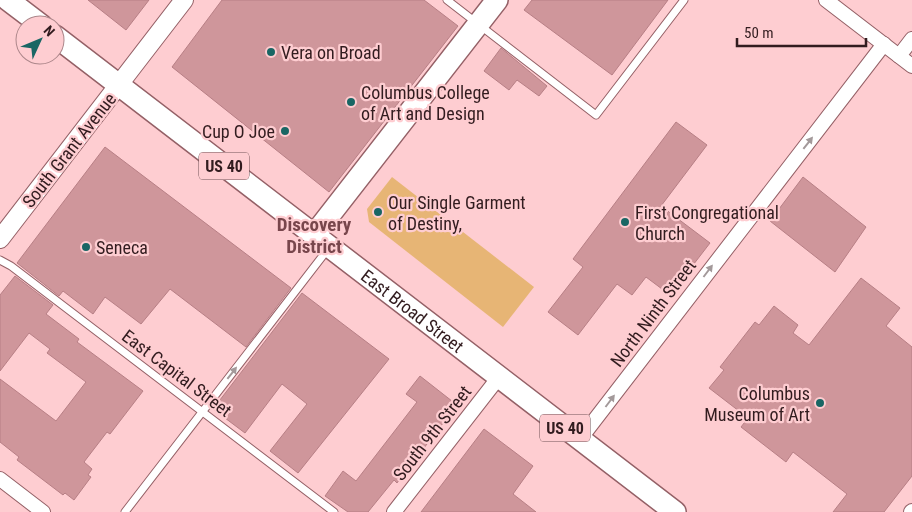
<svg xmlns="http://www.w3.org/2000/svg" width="912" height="512" font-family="'Roboto Condensed',sans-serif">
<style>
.green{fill:#e7b575}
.building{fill:#cf969b;stroke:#b77f85}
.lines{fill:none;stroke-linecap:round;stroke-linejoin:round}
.service-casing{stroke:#946066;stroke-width:9}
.minor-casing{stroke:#946066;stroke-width:16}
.tertiary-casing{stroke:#946066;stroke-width:20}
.primary-casing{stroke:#946066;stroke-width:24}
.service{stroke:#fff;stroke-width:7}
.minor{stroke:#fff;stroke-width:14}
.tertiary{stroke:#fff;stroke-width:18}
.primary{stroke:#fff;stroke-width:21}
.oneway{fill:#a3999a}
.poi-dot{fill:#196664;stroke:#fecdd1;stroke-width:2}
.labels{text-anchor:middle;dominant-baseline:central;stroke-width:4.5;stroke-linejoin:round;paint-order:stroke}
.shield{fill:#fecdd1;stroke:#6f5154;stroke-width:1}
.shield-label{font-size:16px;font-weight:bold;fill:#321c1f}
.poi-label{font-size:18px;fill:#321c1f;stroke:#fecdd1;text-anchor:start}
.street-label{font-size:18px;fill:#321c1f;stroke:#fecdd1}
.neighbourhood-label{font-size:19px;font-weight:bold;fill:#78464c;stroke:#fecdd1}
</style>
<rect width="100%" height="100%" fill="#fecdd1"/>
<path class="green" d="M392 177 534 287 503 327 369 222 367 209Z"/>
<g class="building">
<path d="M88 0H149L126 30Z"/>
<path d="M222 0H424L458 26 329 192 172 67Z"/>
<path d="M532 0H668L612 75 524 10Z"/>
<path d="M501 48 547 86 539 96 517 80 509 90 484 71Z"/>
<path d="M676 122 707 145 661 206 710 243 670 295 646 277 632 295 617 284 578 335 548 312 583 267 573 259Z"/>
<path d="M105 147 291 288 246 347 170 289 141 324 105 297 93 314 63 291 59 296 17 263Z"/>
<path d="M803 177 866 227 835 272 770 221Z"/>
<path d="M15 276 53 305 46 314 79 339 77 342 143 391 110 434 107 432 84 462 92 469 88 475 91 477 74 500 65 493 63 495 17 460 19 457 0 442V379L56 421 86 382 47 353 50 349 29 333 0 371V295Z"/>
<path d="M861 278 900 308 886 326 912 347V476L884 512H833L847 494 793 452 786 462 741 427 748 418 709 388 724 370 720 367 755 322 759 325 774 306 798 325 793 333 809 345Z"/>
<path d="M302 293 389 359 298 473 270 451 307 404 282 384 245 433 213 409Z"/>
<path d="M420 376 457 405 397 483 394 480 368 512H348L325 496 343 471 356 481 417 402 406 394Z"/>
<path d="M484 429 533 466 513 494 536 512H421Z"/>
</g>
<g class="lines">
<g class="service-casing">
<g id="service">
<path d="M447 0 596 115 684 0"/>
<path d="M0 260 11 266 334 512"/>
<path d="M125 512 328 249"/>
</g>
</g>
<g class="minor-casing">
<g id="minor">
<path d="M826 0 912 66"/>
<path d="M899 56 912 39"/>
<path d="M580 439 884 44"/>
<path d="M0 479 43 512"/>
<path d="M394 512 499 377"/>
<path d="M911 512 912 511"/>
</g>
</g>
<g class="tertiary-casing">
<path id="tertiary" d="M0 239 184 0"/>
</g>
<g class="primary-casing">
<g id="primary">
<path d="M8 0 41 25"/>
<path id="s1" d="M55 36 675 512"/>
<path d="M314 235 497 0"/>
</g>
</g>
<use href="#service" class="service"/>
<use href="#minor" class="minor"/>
<use href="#tertiary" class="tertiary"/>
<use href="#primary" class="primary"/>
</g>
<defs><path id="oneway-solid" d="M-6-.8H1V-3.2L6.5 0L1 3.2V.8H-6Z" transform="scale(1.25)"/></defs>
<g class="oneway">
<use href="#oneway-solid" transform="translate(808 143) rotate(-52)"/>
<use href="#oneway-solid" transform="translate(708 271) rotate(-53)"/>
<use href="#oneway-solid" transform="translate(232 373) rotate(-52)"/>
<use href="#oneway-solid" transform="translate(610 401) rotate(-53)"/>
</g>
<g class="poi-dot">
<circle cx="271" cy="52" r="5"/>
<circle cx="351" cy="102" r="5"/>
<circle cx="285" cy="131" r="5"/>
<circle cx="378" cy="212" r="5"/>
<circle cx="625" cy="222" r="5"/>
<circle cx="86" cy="247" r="5"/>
<circle cx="820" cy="403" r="5"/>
</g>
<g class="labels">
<g class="shield">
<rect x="199" y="152.5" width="50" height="27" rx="4"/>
<rect x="540" y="414.5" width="50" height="27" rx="4"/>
</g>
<g class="shield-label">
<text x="224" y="166">US 40</text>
<text x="565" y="428">US 40</text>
</g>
<g class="poi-label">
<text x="281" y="52">Vera on Broad</text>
<text x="361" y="92">Columbus College<tspan x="361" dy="21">of Art and Design</tspan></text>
<text x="275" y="131" text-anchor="end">Cup O Joe</text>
<text x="388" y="202">Our Single Garment<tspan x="388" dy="21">of Destiny,</tspan></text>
<text x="635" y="212">First Congregational<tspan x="635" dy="21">Church</tspan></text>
<text x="96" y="247">Seneca</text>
<text x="810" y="393" text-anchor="end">Columbus<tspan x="810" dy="21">Museum of Art</tspan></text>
</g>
<g class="street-label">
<text transform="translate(69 150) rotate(-52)">South Grant Avenue</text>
<text stroke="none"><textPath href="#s1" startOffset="451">East Broad Street</textPath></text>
<text transform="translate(653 313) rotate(-53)">North Ninth Street</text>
<text transform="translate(177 373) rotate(37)">East Capital Street</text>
<text transform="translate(432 433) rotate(-52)">South 9th Street</text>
</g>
<g class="neighbourhood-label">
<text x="314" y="224">Discovery<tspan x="314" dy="22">District</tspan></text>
</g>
</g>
<g transform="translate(40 40) rotate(46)"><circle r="24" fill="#fecdd1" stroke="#ac868a"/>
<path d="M0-4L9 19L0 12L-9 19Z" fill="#196664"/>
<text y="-8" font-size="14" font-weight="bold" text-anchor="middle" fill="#321c1f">N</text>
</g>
<path d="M737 38v8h129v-8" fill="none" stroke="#321c1f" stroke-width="2.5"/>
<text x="744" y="38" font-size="15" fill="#321c1f" stroke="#fecdd1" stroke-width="4" paint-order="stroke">50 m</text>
</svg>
